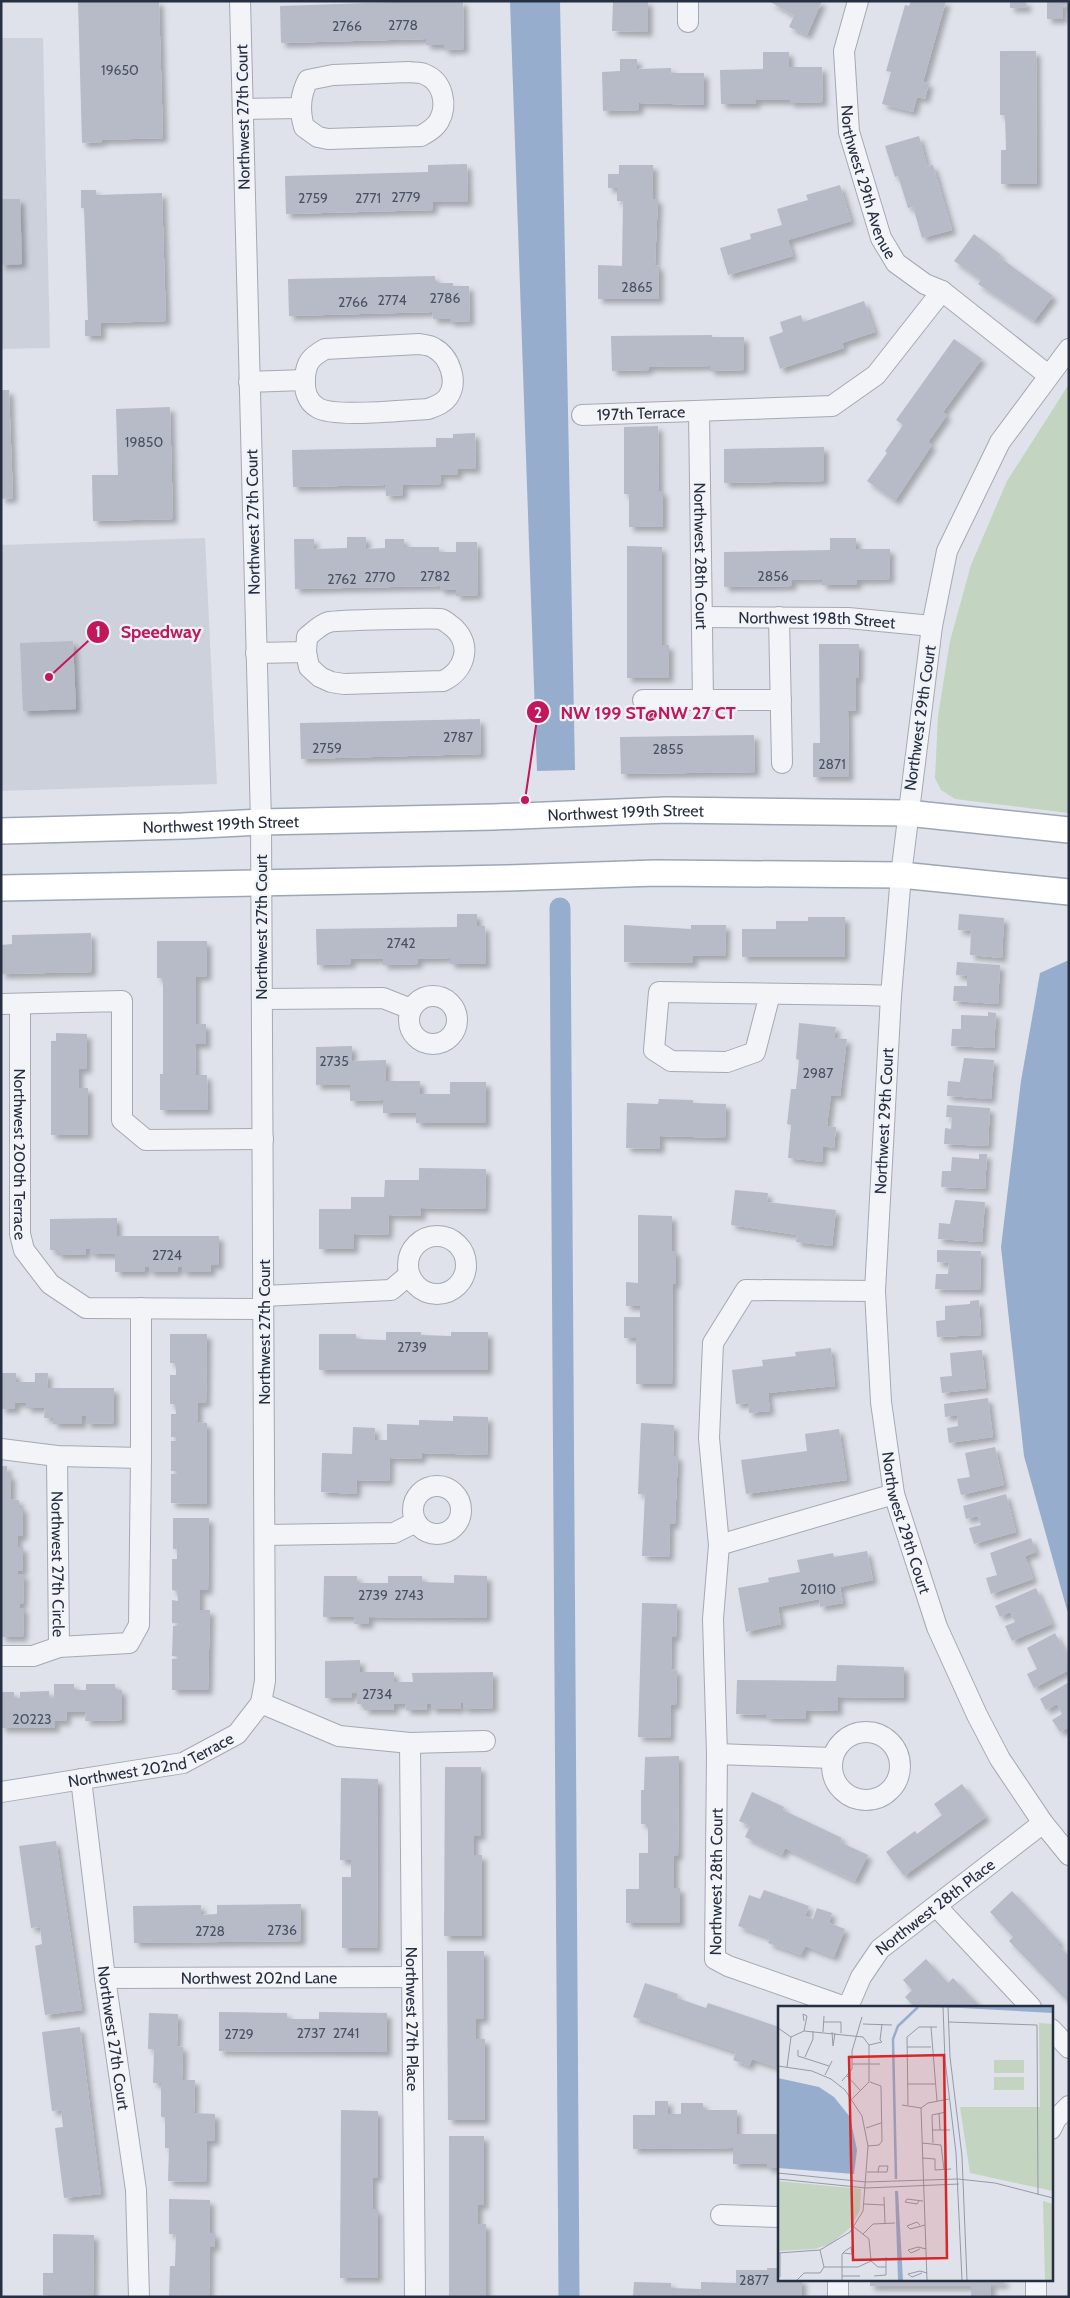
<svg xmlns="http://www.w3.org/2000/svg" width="1070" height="2298" font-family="Cabin,sans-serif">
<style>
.built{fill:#cdd1dc}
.green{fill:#c3d4c0}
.water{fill:#97adcd}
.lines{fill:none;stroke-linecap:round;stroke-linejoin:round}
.canal{stroke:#97adcd;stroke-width:21}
.building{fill:#b6bbc7;filter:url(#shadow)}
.minor-casing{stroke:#a4a9b4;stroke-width:22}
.major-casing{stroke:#9da6b6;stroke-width:28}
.minor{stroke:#f2f4f7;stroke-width:20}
.major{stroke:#fff;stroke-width:25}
.labels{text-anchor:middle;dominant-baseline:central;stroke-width:4.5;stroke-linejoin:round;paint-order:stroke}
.number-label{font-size:14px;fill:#4b5263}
.street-label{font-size:16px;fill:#272f42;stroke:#eff2f7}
.inset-river{fill:none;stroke:#97adcd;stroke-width:2.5}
.inset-road{fill:none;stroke:#959aa7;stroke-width:1}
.view{fill:#d62828;fill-opacity:0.15;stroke:#d62828;stroke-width:2.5}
.inset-edge{fill:none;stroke:#272f42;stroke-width:2.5}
.leader{fill:none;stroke:#c2185b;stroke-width:2}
.callout-dot{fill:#c2185b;stroke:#eff2f7;stroke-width:2}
.mark-label{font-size:15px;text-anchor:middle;font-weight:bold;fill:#fff}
.callout-label{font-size:18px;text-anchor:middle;font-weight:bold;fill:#c2185b;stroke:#eff2f7;stroke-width:4.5;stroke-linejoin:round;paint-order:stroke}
</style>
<defs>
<filter id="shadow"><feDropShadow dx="4.5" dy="4.5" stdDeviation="2.5" flood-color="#0004"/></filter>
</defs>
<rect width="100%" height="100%" fill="#dfe2ea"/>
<g class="built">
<path d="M1 38H43L50 348 1 349Z"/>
<path d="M205 538 217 784 1 791V545Z"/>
</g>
<path class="green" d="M1069 384V813L955 799 941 790 935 778 938 716 950 641 971 565 1007 481Z"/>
<g class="water">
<path d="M510 1H560L575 770 537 771Z"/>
<path d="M1069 960V1617L1024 1456 1001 1247 1021 1081 1040 973Z"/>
</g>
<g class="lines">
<path class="canal" d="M560 908 569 2297"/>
</g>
<g class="building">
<path d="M78 1H159L163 138 101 140 102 142 82 143Z"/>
<path d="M426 1H463L464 49 444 50V45H426V39L281 43 280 6Z"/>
<path d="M613 1H648V32L612 31Z"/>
<path d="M769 1H822L807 35 789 27 794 16Z"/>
<path d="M911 1H946L923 82 929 83 925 99 917 97 913 112 882 104 891 72 886 71 905 5 909 6Z"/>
<path d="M1010 1H1026L1027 8H1010Z"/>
<path d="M1047 1H1069V5H1063V19H1047Z"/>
<path d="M1000 51H1036L1037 184H1001V150H1006L1005 115H1000Z"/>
<path d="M763 52H789V67H822L823 102 790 103V100H756V104H721L720 70 763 69Z"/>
<path d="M620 59H637V69L671 68V73H704V105L639 103V110L603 111 602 72 620 71Z"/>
<path d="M919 136 927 166 933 165 952 230 922 238 913 207 908 208 898 176 895 177 885 146Z"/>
<path d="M467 164 468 202H433V210L286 214 285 176 428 172V165Z"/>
<path d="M619 165H653V199H658L655 265 659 266V299H598V265L622 266 623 201H617V188H608V174H619Z"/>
<path d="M840 185 851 221 788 240 793 256 728 275 720 248 751 239 750 234 782 225 777 209 808 200 806 195Z"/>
<path d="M81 190H96V195L162 193 166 321 101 323V336H85V320H88L84 208H81Z"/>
<path d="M1 199H20L22 264 1 265Z"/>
<path d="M974 234 1001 255 999 257 1053 296 1034 321 978 284 981 280 954 261Z"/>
<path d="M435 276V283H453V286H469L470 321 450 322V319H433L432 312 289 316 288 279Z"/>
<path d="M864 301 875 332 842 343 844 348 780 369 769 337 783 332 780 322 801 315 803 322Z"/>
<path d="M712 335V337H744V370L710 371V366L648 367 649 370 612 371 611 336Z"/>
<path d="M954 339 982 359 943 412 947 415 928 442 932 445 895 501 867 481 887 453 885 451 903 425 896 420Z"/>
<path d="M1 390H9L13 498 1 499Z"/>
<path d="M170 407 173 519 93 521 92 475H118L116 409Z"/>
<path d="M658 426 659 491H663V527H629V494H624V427Z"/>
<path d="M475 433 476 469H458V475H440L441 484 403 485V495L386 496 385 485 293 487 292 450 436 447V438H453V434Z"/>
<path d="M824 447V481L724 483V449Z"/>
<path d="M347 537H366V549L385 548V539H404V547H439V552H456V542H477L478 595 456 596V590H440V586L295 589 294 539H314V549L347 548Z"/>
<path d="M830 538H856V549H890V579L857 580V585H822V579L792 580V586L724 587V552L830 550Z"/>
<path d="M627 546 662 547V645H669V678H627Z"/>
<path d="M73 641 76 709 23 711 20 643Z"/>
<path d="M819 644H859V678H856V710L848 711 849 777H813V743H820Z"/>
<path d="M480 719 481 754 301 759 300 723Z"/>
<path d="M754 735 755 772 621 774 620 737Z"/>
<path d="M457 914H477V926H485L486 964H450V958L418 959V964L383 965V959H351V964L317 965 316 929 457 927Z"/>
<path d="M959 914 1004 918 1002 958 970 955 971 931 958 930Z"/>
<path d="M808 917H845V957H742V929H776V921H808Z"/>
<path d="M624 925 691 929V925H726L725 956H693V963L624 962Z"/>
<path d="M91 933 92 972 1 974V945L12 944V935Z"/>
<path d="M157 941H207V976L196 977V1024H206V1044H195L196 1075H207L208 1110H160V1074H163V978H157Z"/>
<path d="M957 962 1000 965 998 1004 953 1001 954 986H967V976L956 975Z"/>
<path d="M988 1012 996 1013 994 1048 951 1046 952 1029H961V1015L988 1016Z"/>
<path d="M799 1023 836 1027 834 1038 847 1039 840 1096 831 1095 827 1126 836 1127 834 1148 823 1146 822 1162 788 1158 791 1125 787 1124 791 1089H796L799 1060 796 1059Z"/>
<path d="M56 1033 87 1034V1069H79V1088H88V1135H51V1041H56Z"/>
<path d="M352 1046V1061L386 1060V1081H420V1094H450V1082H486V1123H416V1113H383V1100L350 1101V1085H316V1047Z"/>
<path d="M964 1058 994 1060 991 1099 947 1096 948 1081 960 1082Z"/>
<path d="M659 1099 693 1100V1103L726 1104 725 1138 660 1136V1149L626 1148 627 1103 658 1104Z"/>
<path d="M947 1105 990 1108 988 1146 944 1144 945 1128 951 1129 952 1117H946Z"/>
<path d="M979 1154H987L985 1189 941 1187 942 1171H951L952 1157 979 1159Z"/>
<path d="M419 1168 486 1169 485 1209 421 1208V1216L389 1215 388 1235 354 1234V1249H319V1209H351V1197H384L385 1180H419Z"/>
<path d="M735 1190 768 1193 767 1202 836 1210 832 1246 796 1242 797 1235 731 1225Z"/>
<path d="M955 1200 985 1202 982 1242 938 1239 939 1223 950 1224Z"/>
<path d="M638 1215 672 1216V1251H676V1284H673L672 1384H636V1338H624V1317H640V1306H626V1282L638 1283Z"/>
<path d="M117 1218V1236H219V1265H211V1272H182V1267H178V1272H149V1267H145V1272H115V1254H90V1249H86V1255H57V1250H50V1219Z"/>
<path d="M937 1250 981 1251 980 1290 935 1289 936 1274H948L949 1263 937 1262Z"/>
<path d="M979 1300 981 1335 937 1337 936 1321 945 1320V1306L970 1304V1301Z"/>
<path d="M386 1332H421V1335L451 1336V1332H488V1370H319V1334H356V1339L386 1340Z"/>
<path d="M170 1334H207L206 1403H198V1422L207 1423V1504L171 1503V1474H177V1471H171V1441H176V1437H171V1414H176L175 1404H170V1375H176V1363H170Z"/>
<path d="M831 1348 835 1386 768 1393 770 1411 749 1413 748 1403 736 1404 732 1370 763 1366 762 1360 796 1356 795 1352Z"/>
<path d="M982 1350 986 1388 942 1393 940 1377 952 1376 950 1353Z"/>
<path d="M1 1373H16V1382H35V1373H48L47 1388H114V1423L86 1424V1416H82V1424H53V1418H44L45 1408H26L27 1403H15V1409H1Z"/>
<path d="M988 1398 993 1437 949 1443 947 1428 958 1426 957 1415 945 1417 944 1404Z"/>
<path d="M453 1416 488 1417 487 1455 422 1453 421 1459 390 1458 389 1481 357 1480 356 1494 321 1492 322 1453 352 1454 353 1427 375 1428 374 1440H387V1424L419 1425V1420L453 1421Z"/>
<path d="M641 1423 674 1425 673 1456H678L675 1524H670L669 1557 642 1556 645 1494H638Z"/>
<path d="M839 1429 847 1480 746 1494 741 1460 807 1451 805 1434Z"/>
<path d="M995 1447 1004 1485 961 1495 957 1479 970 1477 965 1453Z"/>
<path d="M1 1466H7V1475H11V1499L19 1500V1507H23V1536H18L17 1547H23V1571H18V1574H24L23 1604H20V1608H24L23 1637H1Z"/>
<path d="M1006 1494 1016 1532 974 1544 969 1528 981 1525 978 1516 966 1519 963 1506Z"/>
<path d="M173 1518H209L208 1590H200V1610H210L208 1690H172V1659H178V1656H172L173 1626H177L178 1623H172V1600L178 1601 177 1591 172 1590V1559H177V1549H173Z"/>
<path d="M1031 1538 1036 1552 1025 1556 1033 1579 991 1594 986 1578 997 1575 990 1553Z"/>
<path d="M867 1551 873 1580 840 1587 843 1603 820 1607 819 1599 778 1607 781 1624 746 1632 738 1588 769 1582 768 1578 800 1572 797 1560 833 1553 834 1557Z"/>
<path d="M454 1575 487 1576V1618L369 1617V1624H354L355 1617H323L324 1576H357V1583H388V1576H422V1582L454 1583Z"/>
<path d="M1036 1588 1052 1624 1012 1641 1005 1626 1015 1622 1010 1612 1000 1617 995 1606Z"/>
<path d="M642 1603 677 1604 676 1637H672L671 1669 677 1670 676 1705H671L670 1738 638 1737Z"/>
<path d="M1055 1633 1069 1659V1670L1034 1688 1027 1674 1037 1669 1027 1648Z"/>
<path d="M360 1660V1672H394V1682H413L412 1673 493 1672V1708L463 1709V1703H461L460 1709H431V1704H427L426 1710H406L405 1704H394V1710H364V1704H357V1692L352 1693V1698H325V1661Z"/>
<path d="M837 1665 904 1667V1698L838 1697V1711L806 1710V1719L766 1718V1715L736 1714 737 1680 836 1681Z"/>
<path d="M1069 1682V1727L1060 1732 1052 1720 1062 1714 1057 1704 1046 1710 1040 1699Z"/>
<path d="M54 1684H74V1690H86V1684H115V1689L122 1690V1720L85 1721 86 1712H67L66 1721H55V1728H1V1692H14V1698H20V1692L49 1691V1698L54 1697Z"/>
<path d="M679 1756 678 1856H674V1888H680V1923H626V1889H639V1853H648V1824H641V1790H644L645 1757Z"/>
<path d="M445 1767H481V1836H474V1855H482V1936H444Z"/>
<path d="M341 1778 378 1779 377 1948H342V1877H351V1860H340Z"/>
<path d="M962 1784 986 1817 904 1876 886 1852 915 1831 917 1834 942 1815 934 1804Z"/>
<path d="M752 1792 784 1807 783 1810 842 1838 840 1842 868 1855 855 1881 785 1848 782 1855 745 1837 750 1826 739 1821Z"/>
<path d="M56 1841 82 2010 45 2015 35 1946 42 1944 40 1927 31 1928 19 1846Z"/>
<path d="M764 1890 809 1906 805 1916 813 1919 817 1908 832 1913 829 1923 845 1929 834 1957 805 1946 801 1955 768 1943 770 1938 738 1926 749 1895 760 1899Z"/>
<path d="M1012 1891 1060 1942 1057 1944 1069 1956V2003L1009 1941 1013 1937 990 1912Z"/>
<path d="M301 1904V1941L134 1943 133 1906 201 1905V1915L217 1914V1905Z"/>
<path d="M447 1951H484V2019H476V2039H485V2120H448Z"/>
<path d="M926 1959 948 1983 953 1978 978 2004 975 2007H914L905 1997 912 1990 903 1980Z"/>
<path d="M645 1983 678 1994 677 1998 706 2008 708 2003 779 2027V2068L752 2059 749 2066 733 2060 736 2052 633 2017Z"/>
<path d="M219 2012 287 2013V2019H319V2012L387 2013V2052L219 2051Z"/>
<path d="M149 2013 178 2014 177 2046 183 2047 182 2080H195L194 2113 215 2114V2141H207L206 2182 168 2181 169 2148H165V2117H161V2083H153L154 2049H148Z"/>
<path d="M80 2027 101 2194 64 2198 55 2128 63 2127 61 2110 52 2111 42 2032Z"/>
<path d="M655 2101H668V2114H681V2103H703V2110H737V2134H779V2168H767V2164H733V2148L633 2149V2115H655Z"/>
<path d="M341 2110 378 2111V2177L373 2178V2209H378V2278H340Z"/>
<path d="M449 2136H484V2205H478V2224H486V2297H449Z"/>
<path d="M169 2199 210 2200V2233H215V2247H210L209 2297H169L170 2266H175L176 2234H169Z"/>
<path d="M53 2234 94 2235 93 2297 43 2295V2273H53Z"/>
<path d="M767 2268H779V2279H802V2297H633L634 2282 671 2283V2288L701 2289V2282L736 2283V2270H767Z"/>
<path d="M870 2279H1004V2284H991V2296H971V2286H870Z"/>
</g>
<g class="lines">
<g class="minor-casing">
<g id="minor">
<path id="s1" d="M858 1 844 51 849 132 881 238 896 263 925 284 942 291 1048 375"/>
<path d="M688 22V1"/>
<path d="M409 72C413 73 420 72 424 74 443 81 448 105 439 121 435 128 428 132 421 136L328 139 318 137 304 127C299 110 300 95 308 80L333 75Z"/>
<path d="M243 109 300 108"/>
<path d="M419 344C424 345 430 345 434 348 449 356 459 381 448 397 443 404 436 406 428 409 405 410 336 418 318 408 307 402 304 390 305 378 306 362 311 357 325 349Z"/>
<path id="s2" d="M1069 349 1000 442 947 551 932 626 901 875 891 996 875 1291 881 1402 894 1494 937 1627 977 1715 1000 1759 1043 1823 1069 1855"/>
<path d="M249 382 305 380"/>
<path id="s3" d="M699 412 703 700"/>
<path id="s4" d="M582 415 832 406 876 375 942 291"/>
<path id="s5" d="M702 617 848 618 932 626"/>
<path d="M779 617 782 763"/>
<path d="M256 653 306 652 309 667 320 677 331 682 344 684 443 681C464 671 473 646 454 628 450 625 446 621 441 619 435 618 337 620 329 622 321 624 313 632 307 637L306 652"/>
<path d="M643 700H781"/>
<path d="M770 994 755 1052 727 1062 671 1061 654 1050 659 992 865 995 891 996"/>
<circle cx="433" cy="1020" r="24"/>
<path d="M262 999 383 998 411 1009"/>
<path d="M1 1004 122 1001V1120L146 1140 263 1139"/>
<path id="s6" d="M20 1004V1234L24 1250 50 1284 86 1308 263 1309"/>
<circle cx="437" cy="1265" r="29"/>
<path d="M263 1296 391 1290 409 1275"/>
<path d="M1 1449 57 1456 141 1458"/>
<path id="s7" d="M57 1456 59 1647"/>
<circle cx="437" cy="1510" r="24"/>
<path d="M265 1535 394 1533 416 1522"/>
<path d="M719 1545 894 1494"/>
<path d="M1 1656H33L59 1647 129 1643 139 1625 141 1458V1308"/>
<path d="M261 1703 339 1736 410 1743 485 1741"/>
<circle cx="866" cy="1766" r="34"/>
<path id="s8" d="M410 1743 415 2297"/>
<path d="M717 1754 832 1758"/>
<path id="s9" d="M81 1779 105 1978 136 2190 139 2297"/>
<path id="s10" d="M1 1792 183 1763 237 1734 261 1703 265 1681 261 822 240 1"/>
<path d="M936 1906 1031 2007"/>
<path id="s11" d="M105 1978 412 1977"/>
<path id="s12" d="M845 2007 728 1966 715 1959 717 1754 713 1619 719 1545 709 1438 713 1343 746 1290 875 1291"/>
<path id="s13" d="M848 2007 861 1977 880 1949 1043 1823"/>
<path d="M1051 2029 1069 2048"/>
<path d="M1051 2129 1056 2119 1069 2106"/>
<path d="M721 2215 779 2217"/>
<path d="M838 2279V2297"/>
<path d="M1036 2297V2279"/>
</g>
</g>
<g class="major-casing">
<g id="major">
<path id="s14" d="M1 831 183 826 261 822 494 817 667 810 907 813 1069 830"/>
<path d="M1 888 507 878 655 873 901 875 1069 892"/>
</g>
</g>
<use href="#minor" class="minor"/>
<use href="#major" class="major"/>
</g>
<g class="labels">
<g class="number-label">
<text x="403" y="25">2778</text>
<text x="347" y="26">2766</text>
<text x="120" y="70">19650</text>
<text x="406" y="197">2779</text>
<text x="313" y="198">2759</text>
<text x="368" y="198">2771</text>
<text x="637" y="287">2865</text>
<text x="445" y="298">2786</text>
<text x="392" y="300">2774</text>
<text x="353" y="302">2766</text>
<text x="144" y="442">19850</text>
<text x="435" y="576">2782</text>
<text x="773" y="576">2856</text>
<text x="380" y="577">2770</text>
<text x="342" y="579">2762</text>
<text x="458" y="737">2787</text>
<text x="327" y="748">2759</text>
<text x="668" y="749">2855</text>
<text x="832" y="764">2871</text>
<text x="401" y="943">2742</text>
<text x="334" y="1061">2735</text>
<text x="818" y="1073">2987</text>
<text x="167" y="1255">2724</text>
<text x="412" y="1347">2739</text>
<text x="818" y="1589">20110</text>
<text x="373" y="1595">2739</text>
<text x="409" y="1595">2743</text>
<text x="377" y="1694">2734</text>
<text x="32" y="1719">20223</text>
<text x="282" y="1930">2736</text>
<text x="210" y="1931">2728</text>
<text x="311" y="2033">2737</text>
<text x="346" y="2033">2741</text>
<text x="239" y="2034">2729</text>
<text x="754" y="2280">2877</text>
</g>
<g class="street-label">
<text transform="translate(243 117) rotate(-91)">Northwest 27th Court</text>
<text stroke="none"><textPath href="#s1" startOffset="186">Northwest 29th Avenue</textPath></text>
<text stroke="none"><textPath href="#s4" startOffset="59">197th Terrace</textPath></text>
<text transform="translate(253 522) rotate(-91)">Northwest 27th Court</text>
<text stroke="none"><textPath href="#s3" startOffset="144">Northwest 28th Court</textPath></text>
<text stroke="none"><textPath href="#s5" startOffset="115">Northwest 198th Street</textPath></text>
<text transform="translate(920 718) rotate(-82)">Northwest 29th Court</text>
<text stroke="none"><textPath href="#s14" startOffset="625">Northwest 199th Street</textPath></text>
<text stroke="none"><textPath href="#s14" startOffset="220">Northwest 199th Street</textPath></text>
<text transform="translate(261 927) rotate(-90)">Northwest 27th Court</text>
<text transform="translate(884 1121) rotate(-87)">Northwest 29th Court</text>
<text stroke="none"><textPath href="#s6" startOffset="150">Northwest 200th Terrace</textPath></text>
<text transform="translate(264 1332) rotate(-90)">Northwest 27th Court</text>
<text stroke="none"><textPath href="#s2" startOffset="1216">Northwest 29th Court</textPath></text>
<text stroke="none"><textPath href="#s7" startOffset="108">Northwest 27th Circle</textPath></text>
<text stroke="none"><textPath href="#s10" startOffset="154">Northwest 202nd Terrace</textPath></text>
<text stroke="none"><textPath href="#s12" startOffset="216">Northwest 28th Court</textPath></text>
<text stroke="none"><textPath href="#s13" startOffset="136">Northwest 28th Place</textPath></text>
<text stroke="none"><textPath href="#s11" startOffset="154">Northwest 202nd Lane</textPath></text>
<text stroke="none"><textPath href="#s8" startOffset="276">Northwest 27th Place</textPath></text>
<text stroke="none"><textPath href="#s9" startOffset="261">Northwest 27th Court</textPath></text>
</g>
</g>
<g transform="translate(778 2006)">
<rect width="275" height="275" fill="#dfe2ea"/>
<path d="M261 17 275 18V185L192 167 182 101H262ZM216 54H246V67H216ZM216 71H246V84H216ZM0 175 83 183 82 204 73 221 53 238 36 243 0 245ZM265 195 275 198V274H267Z" fill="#c3d4c0"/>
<path d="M131 1H275V7L183 2ZM0 72 41 81 56 91 72 111 79 144 76 168 0 162ZM117 185H120L125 274H120Z" fill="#97adcd"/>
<path class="inset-river" d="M118 173 115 33 120 20 140 1"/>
<path class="inset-road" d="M165 1 167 54 178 147 184 274M170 1 172 51 184 150 189 274M26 15 25 8 29 10 26 25M46 16H63V27M171 16 259 19 260 189M85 18 114 19M153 21 159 95M0 22 13 31M45 26 46 10M54 26 55 40 57 27M13 31 26 25 85 31 91 39V76L74 93M91 39 104 36 102 34 104 18M129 41H153M20 44V50L51 60M27 51 35 33V25M74 58H102M0 60 34 65 53 73 67 84 84 110 90 140 85 205 72 226 42 244 0 247M9 61 13 31M47 69 54 55M69 70 83 85M64 75 74 63V45L84 11M130 78H157M124 99 143 102M130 99 129 31 141 21H159M143 102 149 274M143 102 150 97 171 93M161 107 162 124M88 122 103 117M154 124H172M144 137 163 139 166 164M155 137 154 109 168 106M90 140 101 139 104 135 103 80 92 76M144 152 157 153V164L173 163M89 166H109L110 160H101L100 166M0 167 88 176 180 173 217 177 275 192M0 173 88 182 181 178M106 191 107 217M141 195 139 198 127 196 129 193 145 195M86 198 106 199M142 219 139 216 129 220 132 223 147 219M76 221 91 233 93 255M85 228 95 218 117 217M142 243 133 247 130 244 140 241 148 243M42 244 46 261M2 247V271M93 255 100 261H108M144 267 134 271 130 268 142 265 149 267M64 270H82M96 270 108 269V251M19 274 26 267H42L46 261H80L93 255M64 274V248L67 245 73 241 74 248 65 247"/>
<path class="view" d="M166 49 169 252 75 254 71 51Z"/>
<rect width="275" height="275" class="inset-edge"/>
</g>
<path class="leader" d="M49 677L98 632M525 800L538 712"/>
<g class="callout-dot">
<circle cx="49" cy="677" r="5"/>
<circle cx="525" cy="800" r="5"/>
<circle cx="98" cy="632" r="12"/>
<circle cx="538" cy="712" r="12"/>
</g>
<g class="mark-label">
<text x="98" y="637">1</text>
<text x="538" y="718">2</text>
</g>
<g class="callout-label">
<text x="161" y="638">Speedway</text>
<text x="648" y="719">NW 199 ST@NW 27 CT</text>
</g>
<rect width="1070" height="2298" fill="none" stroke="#272f42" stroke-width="5"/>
</svg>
